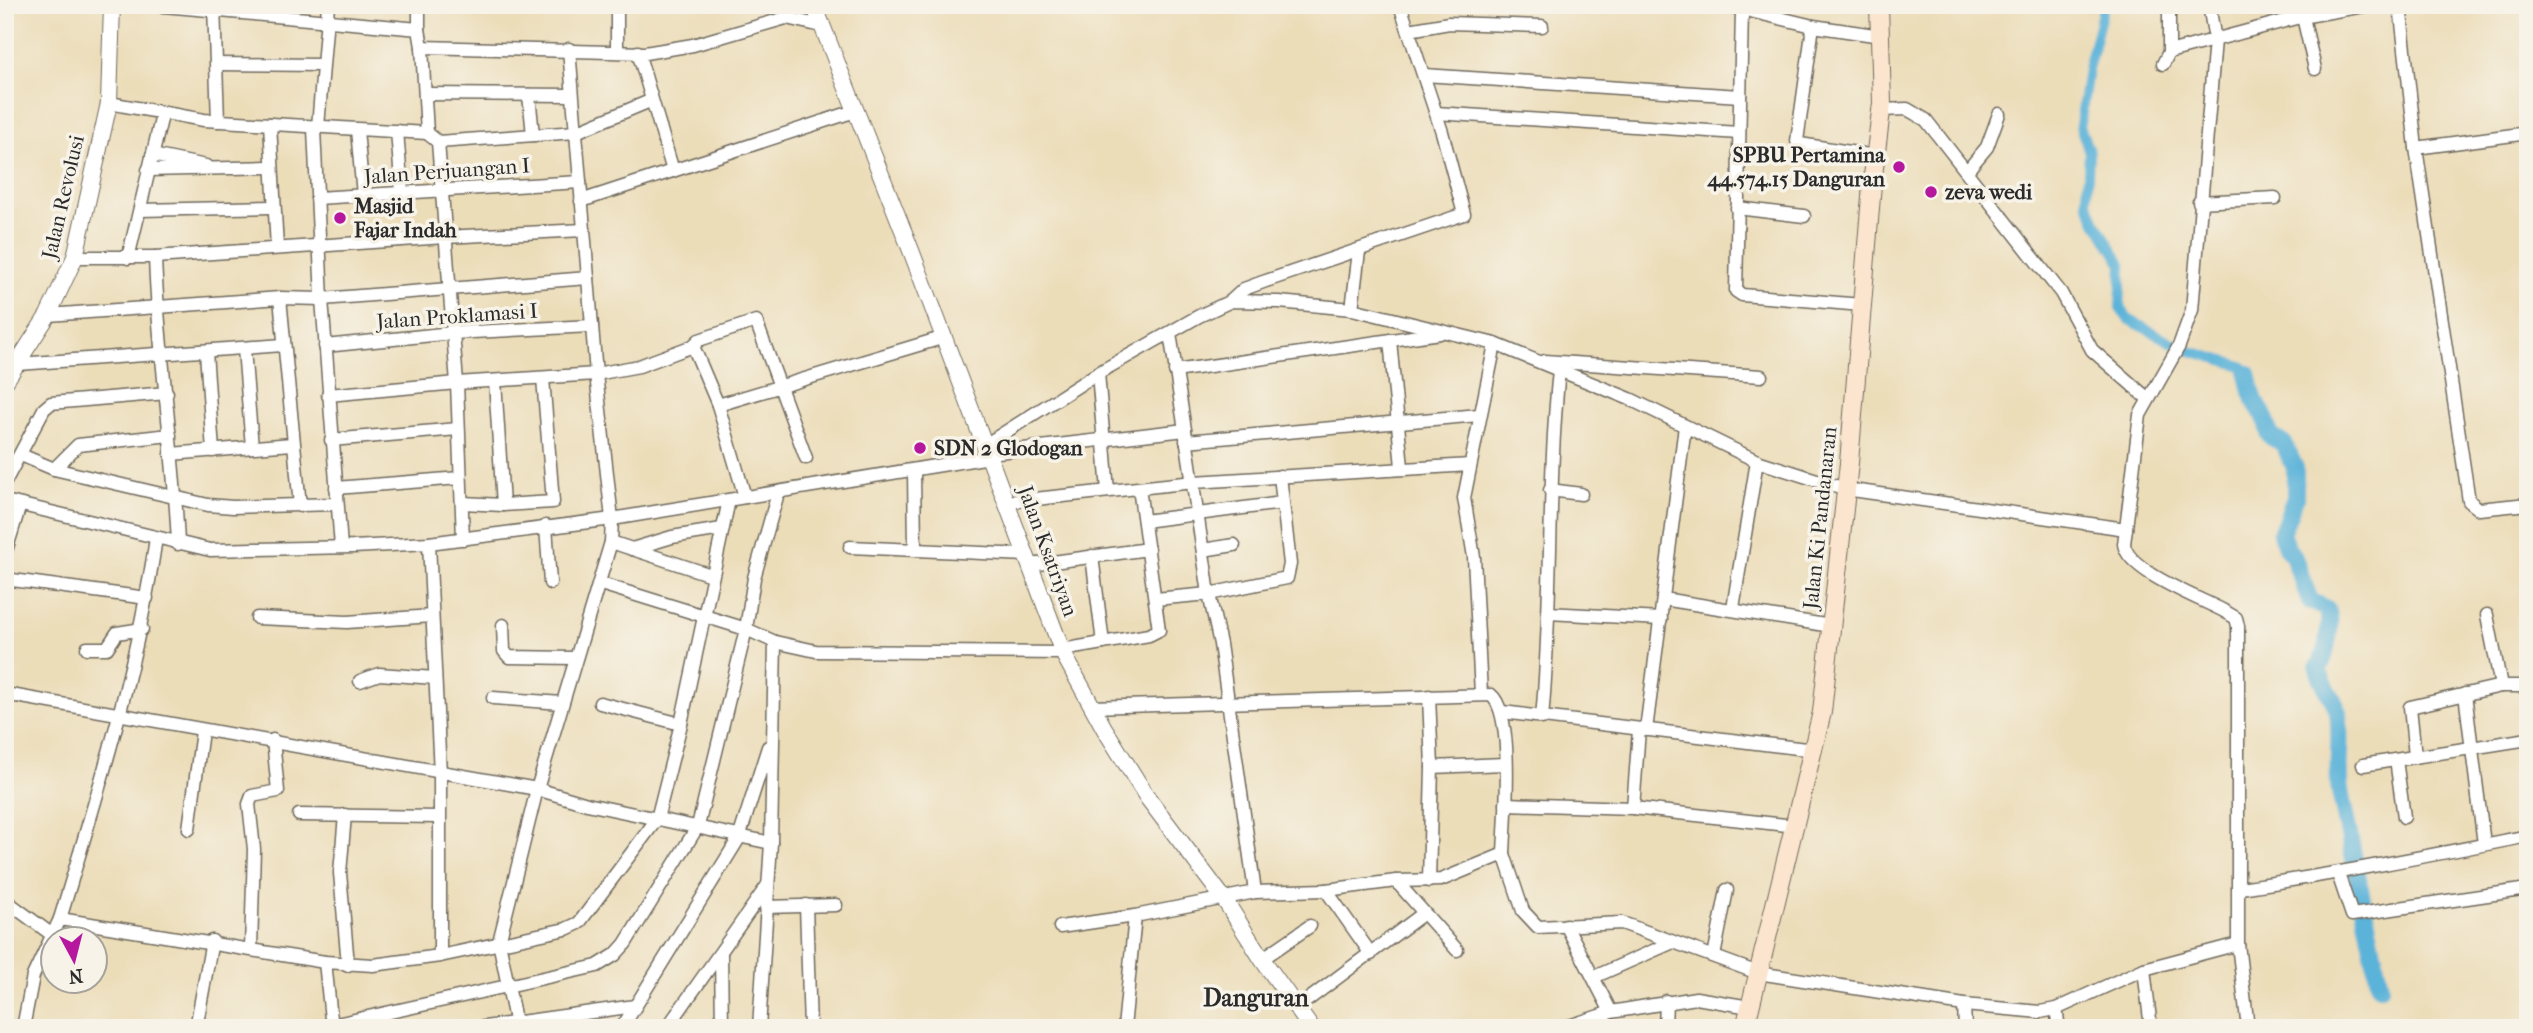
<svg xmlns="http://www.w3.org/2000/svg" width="2533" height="1033" font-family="'IM FELL French Canon',serif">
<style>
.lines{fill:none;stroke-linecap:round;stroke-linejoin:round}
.canal{stroke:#5cb3d9;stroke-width:10}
.river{stroke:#5cb3d9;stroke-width:18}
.minor-casing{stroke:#6f695d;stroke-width:15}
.tertiary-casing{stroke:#6f695d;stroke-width:18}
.secondary-casing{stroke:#6f695d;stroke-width:20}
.minor{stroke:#fff;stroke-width:12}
.tertiary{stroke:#fff;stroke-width:16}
.secondary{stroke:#fbe5cf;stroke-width:18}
.poi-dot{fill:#b5179e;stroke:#f7f3e8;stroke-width:2.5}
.labels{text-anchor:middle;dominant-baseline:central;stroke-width:7;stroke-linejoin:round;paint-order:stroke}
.poi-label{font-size:21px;font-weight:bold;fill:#2b2b2b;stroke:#f7f3e8;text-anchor:start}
.street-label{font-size:21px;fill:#2b2b2b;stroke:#f7f3e8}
.quarter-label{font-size:24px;font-weight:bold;fill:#2b2b2b;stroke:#f7f3e8}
</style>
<rect width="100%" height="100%" fill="#f7f3e8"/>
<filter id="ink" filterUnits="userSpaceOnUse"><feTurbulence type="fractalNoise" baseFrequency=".0143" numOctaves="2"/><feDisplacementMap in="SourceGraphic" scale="14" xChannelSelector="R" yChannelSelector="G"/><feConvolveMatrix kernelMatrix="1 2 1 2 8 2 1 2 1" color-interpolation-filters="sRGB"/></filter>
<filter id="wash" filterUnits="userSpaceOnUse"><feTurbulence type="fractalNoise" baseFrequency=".00686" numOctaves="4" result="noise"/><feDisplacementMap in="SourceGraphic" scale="28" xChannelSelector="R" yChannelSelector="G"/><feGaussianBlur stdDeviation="1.57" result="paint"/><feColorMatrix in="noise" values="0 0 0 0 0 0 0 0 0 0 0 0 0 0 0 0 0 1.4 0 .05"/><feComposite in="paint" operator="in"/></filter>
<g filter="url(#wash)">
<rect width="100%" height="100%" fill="#ecddb9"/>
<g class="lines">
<path class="canal" d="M2104 5 2088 69 2080 126 2089 152 2087 201 2096 222 2122 265 2120 308 2128 319 2184 349 2242 366 2248 374"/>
<path class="river" d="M2248 374 2254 400 2265 417 2270 436 2284 444 2295 468V498L2281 534 2287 549 2293 555 2310 601C2315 603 2322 606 2326 609 2335 619 2324 662 2318 668 2322 685 2336 700 2338 713 2342 739 2336 765 2340 791L2380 986"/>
</g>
</g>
<g filter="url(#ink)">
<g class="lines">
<g class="minor-casing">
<g id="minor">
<path d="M152 5 419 29 422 47 645 53 693 45 786 18 822 26"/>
<path d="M214 5 218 121"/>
<path d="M419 5V29"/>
<path d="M1725 5 1813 26 1881 36"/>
<path d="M2209 5 2215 40 2192 310 2179 346 2140 415 2124 544C2127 571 2200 598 2224 611L2236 618 2238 626V944L2248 1028"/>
<path d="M2400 5 2416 148 2469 501 2479 509 2528 504"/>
<path d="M1742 10 1736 291 1742 295 1862 305"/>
<path d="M2303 17 2315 69"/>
<path d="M786 18 798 5"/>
<path d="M1813 26 1797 141 1800 144 1875 156"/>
<path d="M1409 30 1449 23 1542 26"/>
<path d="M617 50V5"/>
<path d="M638 52 673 171"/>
<path d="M2169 52V11"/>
<path d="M217 64 321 65"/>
<path d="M2163 64 2169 52 2296 18 2369 5"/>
<path d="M1424 75 1740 96"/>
<path d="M427 94 572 95"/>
<path d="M529 95 533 135"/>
<path d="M109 103 204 120 427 133 422 47"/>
<path d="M1881 110 1907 109 1926 120 2061 293 2092 350 2147 398"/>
<path d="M1436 113 1739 133"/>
<path d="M270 124 277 248"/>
<path d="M318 127 328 5"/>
<path d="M314 129 322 299 341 547"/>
<path d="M357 130 363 195"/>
<path d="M397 131 402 193"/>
<path d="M427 133 438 142 457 383 463 539"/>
<path d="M438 142 576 132 650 101"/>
<path d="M2416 148 2528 133"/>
<path d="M152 155 206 166"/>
<path d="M148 170 271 167"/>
<path d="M1967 171 1987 147 1999 114"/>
<path d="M317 198 580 182"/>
<path d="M581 201 855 111"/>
<path d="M2199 202 2275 198"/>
<path d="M1737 208 1804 216"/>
<path d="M140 210 273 207"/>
<path d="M75 257H155L445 237 584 230"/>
<path d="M155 257C158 353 174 448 178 544"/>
<path d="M128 258 162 115"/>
<path d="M280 298 300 506"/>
<path d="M1231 301 1244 289 1263 282 1464 214 1442 132 1400 5"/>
<path d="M1352 309 1359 251"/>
<path d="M48 315 280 298 322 299 588 278"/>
<path d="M1170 333 1185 430"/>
<path d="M1390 340 1402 467"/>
<path d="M325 346 452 333 592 326"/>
<path d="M244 349 252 447"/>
<path d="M206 352 213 451"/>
<path d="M1545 361 1761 376"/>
<path d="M18 364 283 345"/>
<path d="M1175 371 1440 333"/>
<path d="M1098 373 1108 491"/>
<path d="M495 381 503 505"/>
<path d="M328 395 457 383 596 374 639 366 693 346"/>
<path d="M718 405 945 337"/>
<path d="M331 440 458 429"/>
<path d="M1186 441 1479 415"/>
<path d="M985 445 1098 373 1199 316 1231 301 1279 302 1352 309 1495 344 1630 399 1757 461 1845 489 2126 529"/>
<path d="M989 453 1185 430 1209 594 1220 644 1255 892"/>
<path d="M171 454 292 444"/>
<path d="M21 455 54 469 208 505 233 507 336 504"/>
<path d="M54 469 78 445 170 435"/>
<path d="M914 471 915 548"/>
<path d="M5 482 44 409 51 403 167 393"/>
<path d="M336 488 460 478"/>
<path d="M1550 490 1581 494"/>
<path d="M745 497 718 405 693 346 699 340 756 321 806 458"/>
<path d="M5 501 210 550 353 547 429 543 612 519 990 457"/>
<path d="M1007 502 1194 482 1470 465"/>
<path d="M462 503 503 505 553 502 543 378"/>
<path d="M1144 521 1282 503"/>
<path d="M546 526 550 583"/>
<path d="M611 542 711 575"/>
<path d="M429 543 440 774V956"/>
<path d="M850 547 1027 555"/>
<path d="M632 549 672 537 722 529"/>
<path d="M1203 550 1234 545"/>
<path d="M5 554 20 505"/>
<path d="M1092 556 1103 643"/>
<path d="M1031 565 1148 549"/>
<path d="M5 579 147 598"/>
<path d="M601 584 746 629 775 642 816 651 1063 653"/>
<path d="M1155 599 1209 594 1287 578 1290 564 1280 476"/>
<path d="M1663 599 1831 626"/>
<path d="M1733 608 1757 461"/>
<path d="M1548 613 1661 619"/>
<path d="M2487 615 2501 686"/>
<path d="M257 618 347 622 432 616"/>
<path d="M503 625 504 651 509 657 574 658"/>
<path d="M87 648H107L117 633 142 629"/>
<path d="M1062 650 1149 635 1159 630 1139 488"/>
<path d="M360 681 379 674 435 678"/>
<path d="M5 694 537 789 587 804 771 843"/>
<path d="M1481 694 1474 557 1464 498 1495 344"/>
<path d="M2465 694 2484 844"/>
<path d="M493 698 562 703"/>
<path d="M600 703 681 724"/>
<path d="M1091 707 1491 695C1515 714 1505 822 1504 854"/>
<path d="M1502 712 1814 750"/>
<path d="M1542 718C1553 602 1547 486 1559 370"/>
<path d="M1646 730 1685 426"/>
<path d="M2415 756 2410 707 2501 686H2528"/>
<path d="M2396 760 2404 817"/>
<path d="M2363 765 2528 739"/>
<path d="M1432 767 1505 764"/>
<path d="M1506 804 1633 808 1795 826"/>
<path d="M1633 808 1639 730"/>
<path d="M299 815 438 817"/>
<path d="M345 815 340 873 348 965"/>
<path d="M189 829 202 731"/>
<path d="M2338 874 2352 915 2528 889"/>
<path d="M1396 881 1457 950"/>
<path d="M1429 881 1432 767 1429 696"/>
<path d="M2240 888C2337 874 2432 855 2528 836"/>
<path d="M1326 890 1371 954"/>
<path d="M5 900 51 934"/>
<path d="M806 905 810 1028"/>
<path d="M766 907 836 905"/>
<path d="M60 919C98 792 137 669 156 538"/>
<path d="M1566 925 1611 1012 1696 998 1750 1007"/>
<path d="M1060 927 1135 916 1255 892 1326 890 1396 881 1441 880 1504 854 1523 911 1538 927 1622 923 1758 973 1964 1005 2040 1012 2056 1009 2144 969 2238 944"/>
<path d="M251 948 254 849 249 804 252 796 278 791 273 740"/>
<path d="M721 953 722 1028"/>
<path d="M1714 956 1727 890"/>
<path d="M1262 959 1310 926"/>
<path d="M325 962 332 1028"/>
<path d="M2144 969 2151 1028"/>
<path d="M1594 977 1671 943"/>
<path d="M1964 1005 1965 1028"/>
<path d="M1297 1008 1424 913"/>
<path d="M2056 1009 2059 1028"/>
<path d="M515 1020 499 942 537 789 611 542 612 519 596 374 569 49"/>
<path d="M332 1025 597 966 615 955 625 944 698 826 746 629 754 578 778 493"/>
<path d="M23 1028 33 976 60 919 325 962 373 965 440 956 566 929 579 923 657 819 681 724 729 500"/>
<path d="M196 1028 212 941"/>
<path d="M478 1028 635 1006"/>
<path d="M622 1028 739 838 768 747"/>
<path d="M667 1028 767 886"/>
<path d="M759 1028 771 843 775 642"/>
<path d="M1124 1028 1135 916"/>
<path d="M1563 1028 1611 1012"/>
<path d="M1665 1028 1666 1001"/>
</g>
</g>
<g class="tertiary-casing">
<g id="tertiary">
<path d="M814 5 912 253 1063 653 1104 728 1147 797 1224 899 1262 959 1311 1028"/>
<path d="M5 382 48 315 75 257 109 103 112 5"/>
</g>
</g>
<g class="secondary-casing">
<path id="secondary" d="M1745 1028 1822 712 1849 463 1872 184 1882 103 1879 5"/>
</g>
<use href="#minor" class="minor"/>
<use href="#tertiary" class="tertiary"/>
<use href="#secondary" class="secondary"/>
</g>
</g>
<g class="poi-dot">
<circle cx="1899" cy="167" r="7"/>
<circle cx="1931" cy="192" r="7"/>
<circle cx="340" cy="218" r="7"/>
<circle cx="920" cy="448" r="7"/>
</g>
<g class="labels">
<g class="poi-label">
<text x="1885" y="155" text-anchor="end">SPBU Pertamina<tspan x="1885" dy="24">44.574.15 Danguran</tspan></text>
<text x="1945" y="192">zeva wedi</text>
<text x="354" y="206">Masjid<tspan x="354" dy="24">Fajar Indah</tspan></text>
<text x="934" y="448">SDN 2 Glodogan</text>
</g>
<g class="street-label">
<text transform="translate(447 171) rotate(-4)">Jalan Perjuangan I</text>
<text transform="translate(63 197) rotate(-77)">Jalan Revolusi</text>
<text transform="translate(457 316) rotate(-4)">Jalan Proklamasi I</text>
<text transform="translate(1820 518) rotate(-84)">Jalan Ki Pandanaran</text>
<text transform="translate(1048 551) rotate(70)">Jalan Ksatriyan</text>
</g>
<g class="quarter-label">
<text x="1256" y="998">Danguran</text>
</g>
</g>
<rect width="2533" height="1033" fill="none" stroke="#f7f3e8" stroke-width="28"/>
<g transform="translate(74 960) rotate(173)"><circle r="33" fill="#f7f3e8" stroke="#a5a39c" stroke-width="2"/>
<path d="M0-5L12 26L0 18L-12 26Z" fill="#b5179e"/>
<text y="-10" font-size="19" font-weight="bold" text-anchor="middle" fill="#2b2b2b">N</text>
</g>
</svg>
